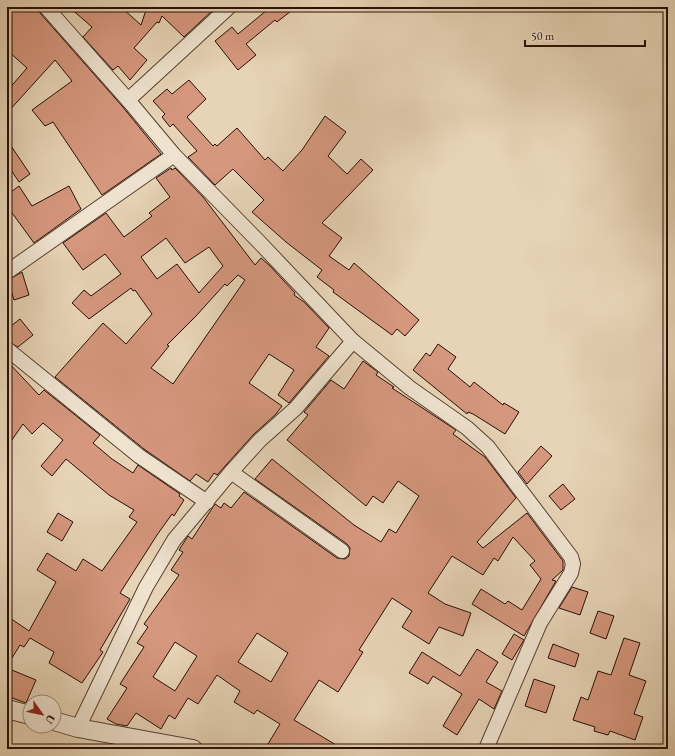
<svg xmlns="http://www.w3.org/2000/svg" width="675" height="756" font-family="'EB Garamond',serif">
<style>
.building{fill:#d5977e;stroke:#280e04;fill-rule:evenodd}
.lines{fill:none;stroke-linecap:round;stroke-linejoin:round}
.minor-casing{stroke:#584030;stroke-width:16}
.tertiary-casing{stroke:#584030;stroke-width:20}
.minor{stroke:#efe3d0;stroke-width:14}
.tertiary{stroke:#efe3d0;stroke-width:18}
</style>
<rect width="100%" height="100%" fill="#e7d4b6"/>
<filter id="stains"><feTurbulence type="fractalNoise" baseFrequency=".005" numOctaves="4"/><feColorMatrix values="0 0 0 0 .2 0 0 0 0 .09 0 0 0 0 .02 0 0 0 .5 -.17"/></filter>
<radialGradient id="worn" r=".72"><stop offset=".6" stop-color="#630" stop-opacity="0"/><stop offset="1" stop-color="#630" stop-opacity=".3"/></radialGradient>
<g class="building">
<path d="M7 7H38L40 13 122 106 161 154 102 195 53 122 45 126 32 110 72 81 55 60 7 113V91L27 68 7 50Z"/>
<path d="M69 7H121L141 25 147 7H216L184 37 162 16 159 23 157 22 134 48 147 60 130 80 118 66 113 70 83 37 92 27Z"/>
<path d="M264 7H296L277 22 275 20 246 44 256 55 238 70 215 41 232 27 238 34 267 10Z"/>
<path d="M189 80 206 99 187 117 213 146 215 144 217 146 237 128 265 160 268 157 283 171 302 150 325 116 346 132 328 156 347 174 361 159 373 170 322 223 342 238 329 256 349 270 354 263 419 320 405 336 397 329 392 335 333 292 334 290 317 277 322 270 286 242 252 212 264 200 233 169 215 185 188 157 197 151 173 124 170 127 162 117 165 114 153 101 167 89 172 94Z"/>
<path d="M7 140 30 174 19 182 7 164Z"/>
<path d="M171 168 172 170 175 168 203 197 255 265 261 258 269 265 295 293 294 295 304 302 329 328 316 347 329 356 289 403 278 395 294 370 269 354 249 383 282 406 276 414 254 434 217 475 214 473 208 482 196 474 190 481 144 449 55 377 103 323 126 344 152 314 135 290 133 291 131 288 89 319 72 303 84 290 91 296 121 274 105 254 83 270 63 243 106 213 124 237 152 216 149 213 170 197 156 178ZM166 238 185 263 209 247 223 266 199 293 177 264 157 279 141 257ZM238 275 245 280 173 384 151 368 169 346 167 345 196 316 225 284 227 286Z"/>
<path d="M19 186 32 206 69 186 81 209 34 243 7 206V195Z"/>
<path d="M22 272 29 295 14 300 8 280Z"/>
<path d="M20 319 33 335 18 347 7 341V329Z"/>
<path d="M438 344 456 357 448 369 470 387 474 382 503 405 504 403 519 412 505 434 473 414 468 412 467 414 413 370 426 353 430 356Z"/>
<path d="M7 361 39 395 44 390 100 435 93 443 112 459 133 473 138 465 180 494 179 496 184 500 174 516 172 514 157 535 120 593 130 599 100 650 103 652 82 683 49 663 54 652 30 638 24 647 20 645 7 666V616L29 631 56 582 37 570 47 553 76 571 83 559 102 571 137 522 129 517 134 510 109 495 66 459 52 476 41 466 63 440 43 423 32 434 23 424 7 447Z"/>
<path d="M363 361 378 372 376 375 394 387 392 388 456 430 453 434 485 457 516 498 477 542 483 548 527 513 563 561V570L552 580 556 581 524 636 472 604 481 589 505 604 508 601 522 610 541 579 530 565 535 561 513 537 498 561 494 558 483 575 452 556 428 593 445 604 471 613 463 636 439 627 429 644 402 627 412 611 392 598 359 650 363 652 338 692 319 680 294 720 343 749H265L280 724 257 710 254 714 234 702 240 691 217 675 198 704 188 698 175 719 169 715 161 729 136 713 127 726 116 724 107 719 127 688 120 684 144 647 137 643 148 627 144 624 179 575 171 570 183 552 179 550 188 536 192 539 215 504 221 508 224 503 231 508 244 492 337 558 345 559 349 556 350 548 347 544 255 479 272 459 354 525 381 542 389 529 396 533 419 496 398 481 383 503 373 496 366 506 287 440 308 415 304 412 331 380 344 389ZM257 633 288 653 271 682 238 662ZM175 642 197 656 175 691 153 677Z"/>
<path d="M541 446 552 456 527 484 518 472Z"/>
<path d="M563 484 575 499 561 510 549 496Z"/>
<path d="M58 513 73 522 62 541 47 532Z"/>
<path d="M572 587 588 592 580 615 559 608Z"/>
<path d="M598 611 614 616 606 639 590 633Z"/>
<path d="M514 634 524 640 512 660 502 654Z"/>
<path d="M624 638 640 643 629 675 646 681 634 714 643 717 635 740 610 731 608 735 594 731 595 727 573 720 581 697 588 700 598 671 611 675Z"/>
<path d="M553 644 579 654 575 667 548 658Z"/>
<path d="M477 649 498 662 486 682 502 691 494 709 479 699 457 735 443 726 462 694 433 676 428 684 409 673 422 652 460 676Z"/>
<path d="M7 668 36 680 26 703 7 696Z"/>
<path d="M534 679 555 686 546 713 525 706Z"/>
</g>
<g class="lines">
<g class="minor-casing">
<g id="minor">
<path d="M46 7 128 100"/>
<path d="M229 7 128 100 174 155 261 244 353 341 410 388 467 428 488 447 571 557 573 564 571 573 540 623 486 749"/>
<path d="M7 272 174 155"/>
<path d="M7 349 139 456 207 502"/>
<path d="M231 472 342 551"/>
<path d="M78 728 146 587 174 540 231 472 260 440 296 408 353 341"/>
</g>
</g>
<g class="tertiary-casing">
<g id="tertiary">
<path d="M7 709 30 715"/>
<path d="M54 721 78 728 193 749"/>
</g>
</g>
<use href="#minor" class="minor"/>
<use href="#tertiary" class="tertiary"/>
</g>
<rect width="675" height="756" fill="none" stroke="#e7d4b6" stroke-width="24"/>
<rect x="8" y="8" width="659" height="740" fill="none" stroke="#280e04" stroke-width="2"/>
<rect x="12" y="12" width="651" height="732" fill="none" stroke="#280e04"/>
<g transform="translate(42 714) rotate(123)"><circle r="19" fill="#efe3d0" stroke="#9f8e7e"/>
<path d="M0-3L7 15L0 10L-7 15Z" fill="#8f2418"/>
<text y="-6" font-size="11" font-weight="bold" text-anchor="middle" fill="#280e04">U</text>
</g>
<path d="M525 40v6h120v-6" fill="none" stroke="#280e04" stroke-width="2"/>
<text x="531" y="40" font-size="12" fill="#280e04" stroke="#efe3d0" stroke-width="3" paint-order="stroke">50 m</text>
<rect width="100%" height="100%" filter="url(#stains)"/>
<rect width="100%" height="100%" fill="url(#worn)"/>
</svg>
